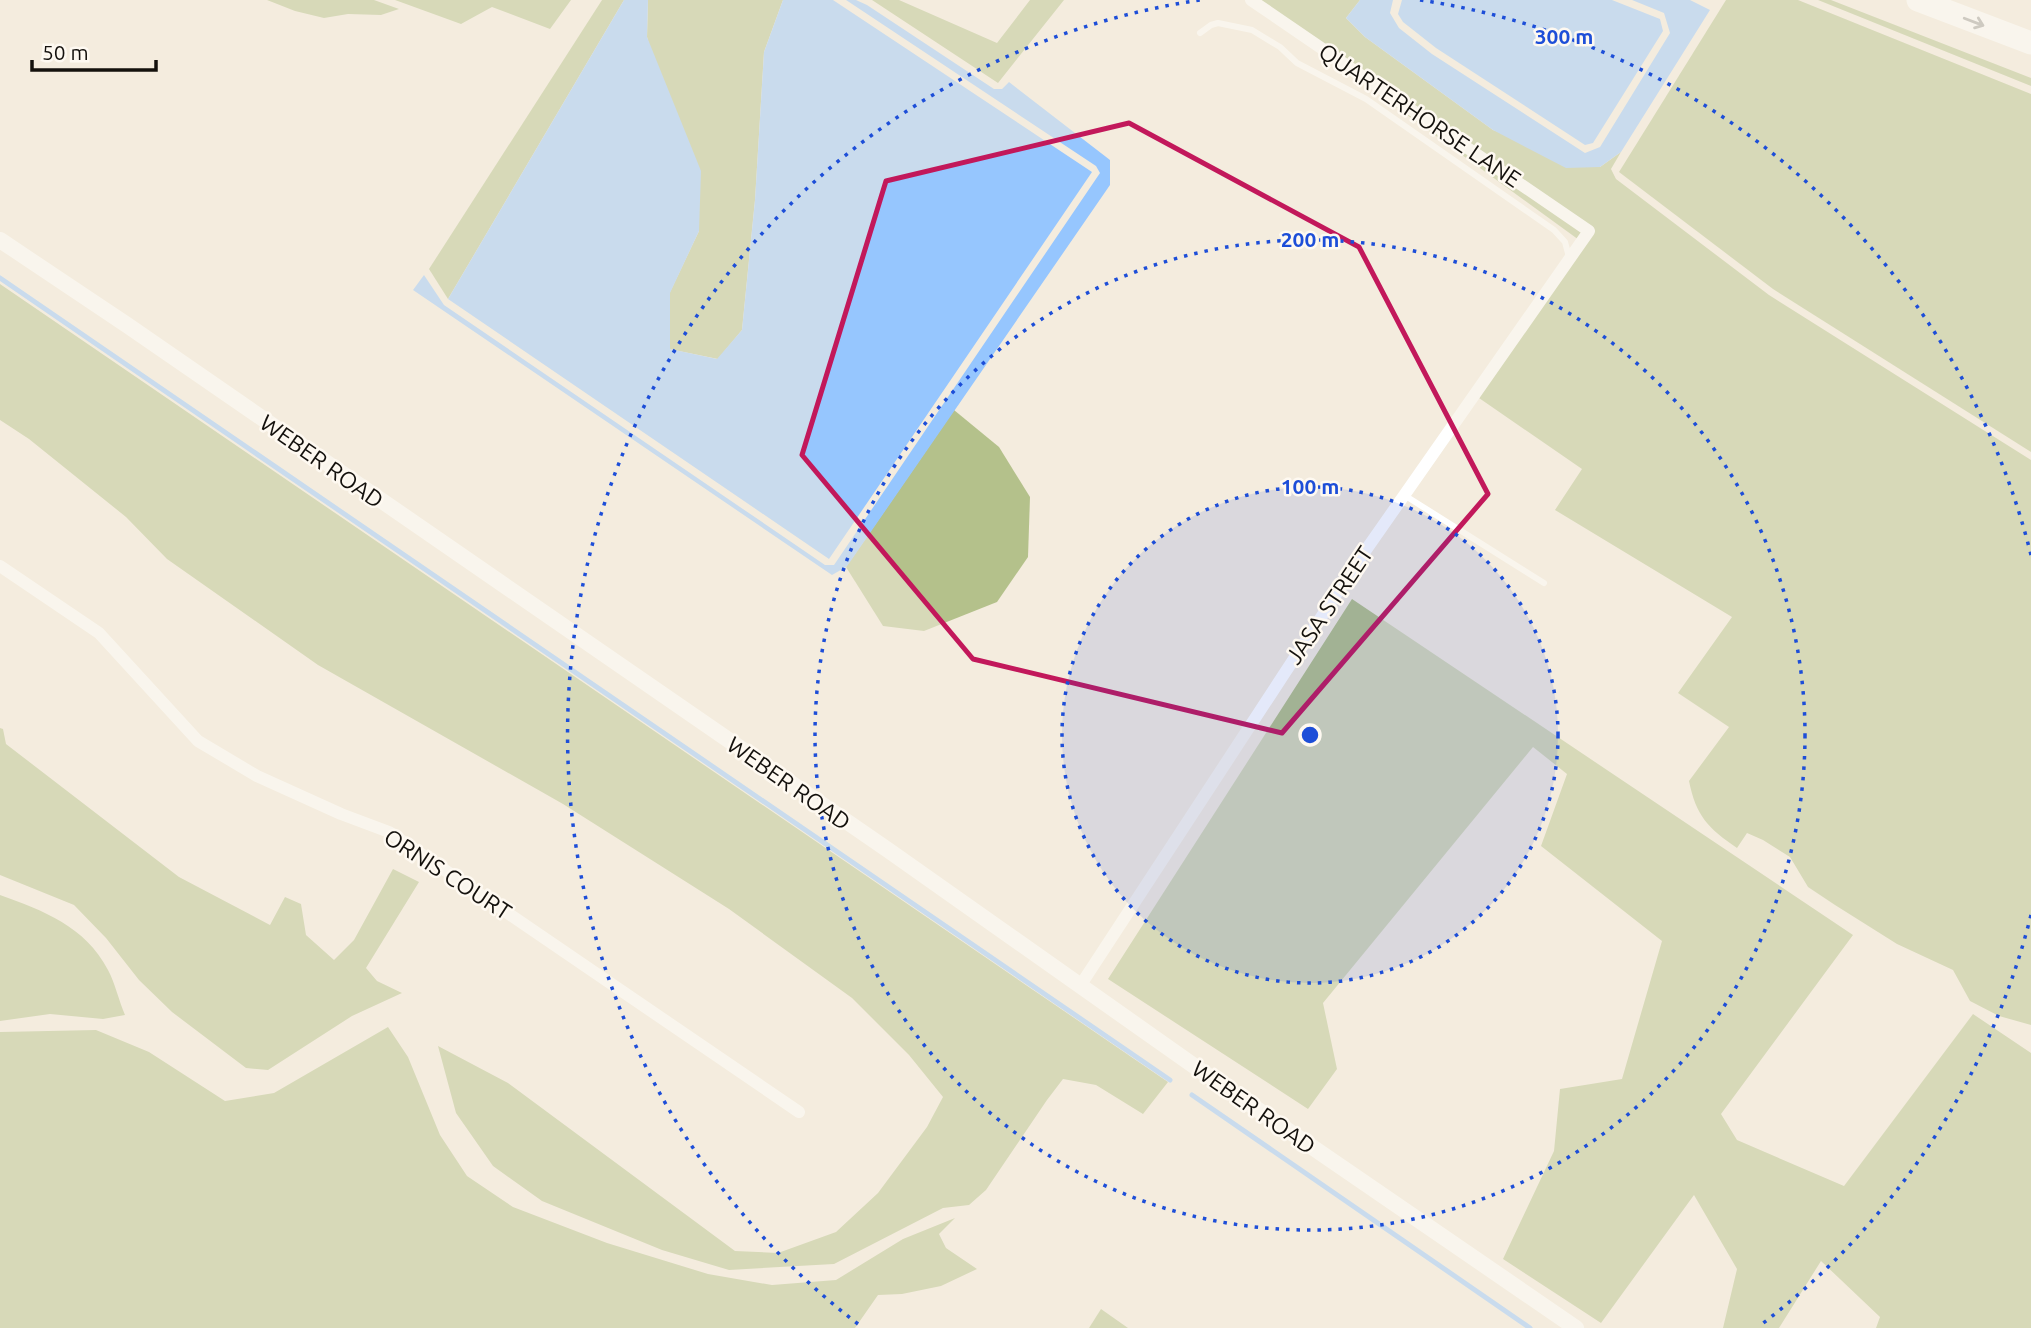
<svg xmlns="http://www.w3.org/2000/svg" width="2031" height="1328" font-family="Ubuntu,sans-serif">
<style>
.green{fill:#b4c18b}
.water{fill:#96c6fe}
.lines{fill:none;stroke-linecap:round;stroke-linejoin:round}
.stream{stroke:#96c6fe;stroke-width:5}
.service{stroke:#fff;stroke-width:6}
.minor{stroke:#fff;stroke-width:12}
.tertiary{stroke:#fff;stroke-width:16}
.motorway{stroke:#fff;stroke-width:23}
.oneway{stroke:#a1a09e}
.marked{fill:none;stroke:#c2185b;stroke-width:5;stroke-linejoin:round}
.ring{fill:none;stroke:#1d4ed8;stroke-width:3.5;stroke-dasharray:3.5 7}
.labels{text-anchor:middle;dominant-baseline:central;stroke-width:5;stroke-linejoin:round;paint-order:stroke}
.street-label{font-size:23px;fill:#14110d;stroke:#fef9f1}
.centre{fill:#1d4ed8;stroke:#fef9f1;stroke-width:3.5}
.ring-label{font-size:21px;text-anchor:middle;font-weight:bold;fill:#1d4ed8;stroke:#fef9f1;stroke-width:5;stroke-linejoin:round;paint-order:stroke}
</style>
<rect width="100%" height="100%" fill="#f4ecde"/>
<g class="green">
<path d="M267 0H374L399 9 381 15 348 14 324 18 295 11Z"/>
<path d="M395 0H571L550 29 492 7 461 24Z"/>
<path d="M602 0H624L448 299 429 269Z"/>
<path d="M648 0H783L764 52 755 200 742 330 718 359 669 349 670 292 699 231 647 37Z"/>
<path d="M872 0H899L997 43 1030 0H1064L998 83Z"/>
<path d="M1249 0H1360L1346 18 1365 37 1493 130 1600 167 1621 152 1611 169 1616 179 1769 295 2031 460V1025L1999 1016 1970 1001 1953 970 1897 944 1835 905 1808 887 1790 857 1763 840 1747 833 1737 848C1708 828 1696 816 1689 781L1729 727 1678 693 1732 617 1555 510 1582 469 1479 398 1579 240Z"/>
<path d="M1726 0H1798L2031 94V452L1773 289 1619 172Z"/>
<path d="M1818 0H1831L2031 78V86Z"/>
<path d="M0 284 1168 1082 1143 1114 1096 1085 1063 1079 1047 1100 986 1190 969 1205 943 1208 834 1264 729 1270 662 1250 542 1201 493 1166 456 1113 438 1046 508 1083 735 1251 778 1253 836 1232 878 1193 927 1127 943 1097 909 1055 852 998 729 909 563 804 318 665 167 559 126 517 29 439 0 420Z"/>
<path d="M954 410 999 447 1030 497 1028 557 997 602 924 631 883 626 846 567Z"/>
<path d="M1352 599 1853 935 1721 1114 1737 1140 1844 1186 1973 1014 2031 1053V1328H1876L1880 1317 1821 1261 1779 1328H1723L1737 1269 1694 1195 1601 1323 1503 1259 1554 1151 1560 1089 1622 1079 1662 941 1541 846 1567 774 1533 747 1323 1003 1337 1069 1308 1109 1108 979Z"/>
<path d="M0 728 3 729 6 744 179 877 270 925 285 897 301 904 306 935 334 960 354 940 393 869 419 882 366 968 377 981 402 993 352 1016 268 1070 246 1068 172 1012 139 980 106 938 74 905 0 875Z"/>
<path d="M0 895C44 911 85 926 108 970 115 983 119 1001 125 1015L103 1019 50 1014 0 1021Z"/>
<path d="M388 1027 408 1057 440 1135 467 1176 513 1207 607 1243 708 1274 772 1285 836 1280 903 1239 955 1218 939 1234 946 1248 977 1269 941 1286 902 1294 878 1295 855 1328H0V1032L96 1030 149 1052 225 1101 274 1093Z"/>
<path d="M1101 1309 1128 1328H1089Z"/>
</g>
<g class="water">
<path d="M624 0H648L647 37 701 171 699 231 670 293V349L717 359 742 330 755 200 764 52 783 0H833L1092 172 829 559 448 299Z"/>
<path d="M846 0H856L867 5 994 89H1002L1009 82 1110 160V185L850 562 846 567 832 575 413 290 424 275 444 305 825 565H834L1100 173 1096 166Z"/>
<path d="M1360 0H1393L1390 13 1399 28 1432 54 1585 153 1600 147 1670 33 1664 13 1632 0H1690L1710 10 1621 152 1600 167 1566 168 1493 130 1365 37 1346 18Z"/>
<path d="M1402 0H1612L1660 19 1663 31 1593 143 1585 145 1436 48 1403 22 1398 14Z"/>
</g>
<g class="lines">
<g class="stream">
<path d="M0 278 1170 1080"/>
<path d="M1192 1095 1530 1328"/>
</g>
<g class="service">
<path d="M1200 33 1211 25 1218 23 1252 30 1280 47 1297 63 1366 99 1554 230 1565 242 1569 257"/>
<path d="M1404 495 1544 583"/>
</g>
<g class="minor">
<path d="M0 566 99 633 198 741 257 776 341 814 389 832 799 1112"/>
<path d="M1080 986 1354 567 1589 231 1251 0"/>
</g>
<path class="tertiary" d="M0 240 127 325 888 850 1197 1068 1576 1328"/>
<path class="motorway" d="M1918 0 2031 43"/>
</g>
<defs><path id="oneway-shaft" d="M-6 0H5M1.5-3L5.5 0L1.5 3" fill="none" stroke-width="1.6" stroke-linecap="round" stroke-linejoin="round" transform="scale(1.75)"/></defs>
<use class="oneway" href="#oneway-shaft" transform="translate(1974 22) rotate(21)"/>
<path d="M0 0H2031V1328H0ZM1129 123 1359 247 1488 494 1282 733 973 659 802 455 886 181Z" fill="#f4ecde" fill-opacity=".55" fill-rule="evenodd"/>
<path class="marked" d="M1129 123 1359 247 1488 494 1282 733 973 659 802 455 886 181Z"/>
<circle cx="1310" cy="735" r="248" fill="#1d4ed8" fill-opacity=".12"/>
<g class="ring">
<circle cx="1310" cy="735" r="248"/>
<circle cx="1310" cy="735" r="495"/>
<path d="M2031 915A743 743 0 0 1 1762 1324M858 1324A743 743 0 0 1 1200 0M1420 0A743 743 0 0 1 2031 555"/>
</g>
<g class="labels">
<g class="street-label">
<text transform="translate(1420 115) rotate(34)">QUARTERHORSE LANE</text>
<text transform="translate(322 461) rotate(35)">WEBER ROAD</text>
<text transform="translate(1329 605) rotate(-56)">JASA STREET</text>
<text transform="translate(789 783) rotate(35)">WEBER ROAD</text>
<text transform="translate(448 874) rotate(33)">ORNIS COURT</text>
<text transform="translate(1254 1107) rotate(35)">WEBER ROAD</text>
</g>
</g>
<circle cx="1310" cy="735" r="10" class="centre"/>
<g class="ring-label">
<text x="1564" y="44">300 m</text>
<text x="1310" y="247">200 m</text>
<text x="1310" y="494">100 m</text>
</g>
<path d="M32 60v10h124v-10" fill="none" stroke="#14110d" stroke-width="3.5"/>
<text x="42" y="60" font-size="21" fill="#14110d" stroke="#fef9f1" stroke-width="5" paint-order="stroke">50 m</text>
</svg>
